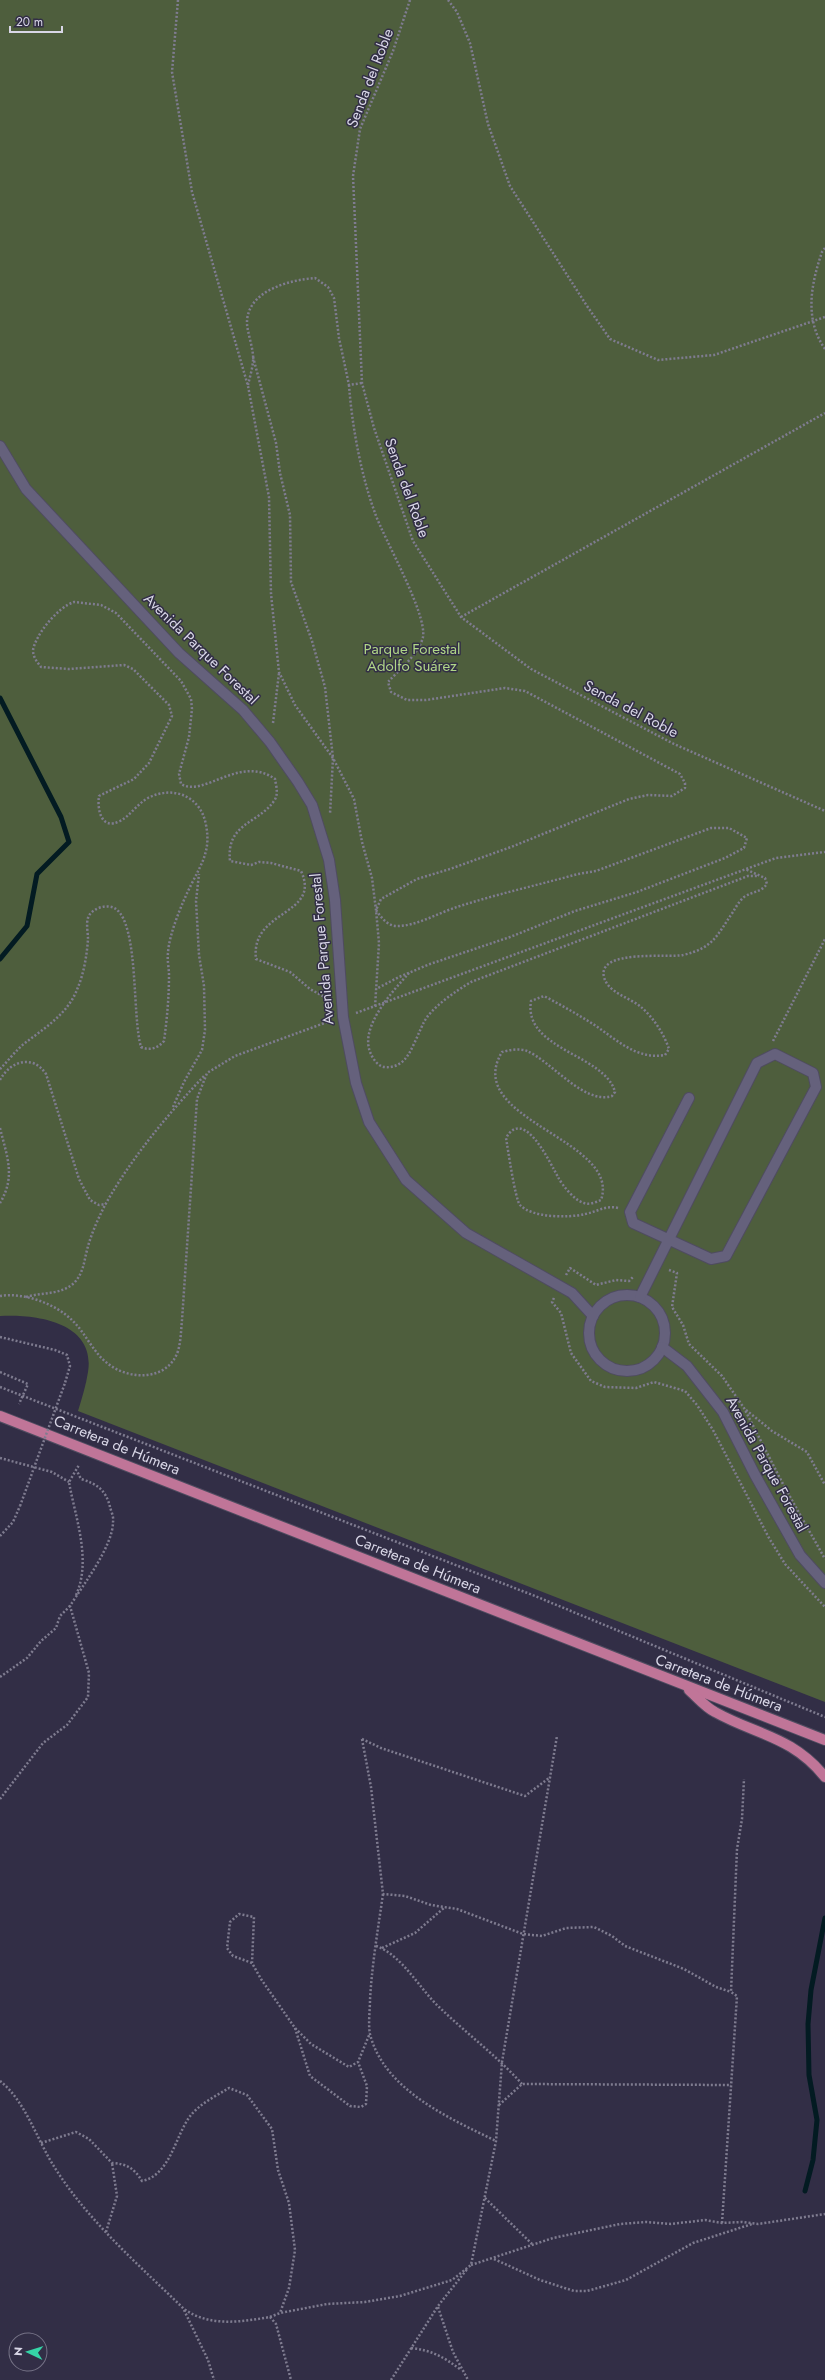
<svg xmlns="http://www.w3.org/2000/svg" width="825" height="2380" font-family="Jost,sans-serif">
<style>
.green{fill:#4e5e3d}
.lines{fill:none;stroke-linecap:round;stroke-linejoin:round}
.stream{stroke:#031b22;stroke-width:5}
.minor-casing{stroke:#4f4c60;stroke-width:12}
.major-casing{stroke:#4f4c60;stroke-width:12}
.path{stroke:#7f7c90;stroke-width:2.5;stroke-dasharray:2 2;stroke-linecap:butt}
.minor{stroke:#65617c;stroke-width:10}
.major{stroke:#c07598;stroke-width:10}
.path-bridge{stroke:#7f7c90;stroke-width:2.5;stroke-dasharray:2 2;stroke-linecap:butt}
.labels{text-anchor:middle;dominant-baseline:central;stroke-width:3;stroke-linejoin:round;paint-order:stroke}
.street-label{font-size:15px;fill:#d9d7e7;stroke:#322e46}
.park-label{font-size:15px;fill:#b0d687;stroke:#322e46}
</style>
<rect width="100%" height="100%" fill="#322e46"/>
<path class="green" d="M0 0H825V1702L78 1411C82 1398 86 1385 88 1372 96 1322 36 1314 0 1316Z"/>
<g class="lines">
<g class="stream">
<path d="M0 698 61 817 69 842 37 874 27 926 0 959"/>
<path d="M805 2191 813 2160 817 2120 809 2075 808 2024 811 1990 825 1918"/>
</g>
<g class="minor-casing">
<g id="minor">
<path d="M0 446 26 489 179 653 243 710 270 742 298 782 312 805 329 860 335 900 343 1017 356 1083 369 1122 406 1180 466 1233 572 1293 593 1316"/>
<circle cx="627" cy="1333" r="38"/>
<path d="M640 1297 757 1063 775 1054 813 1073 816 1087 726 1256 711 1259 633 1223 630 1212 689 1098"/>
<path d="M662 1347 687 1366 723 1412 755 1475 800 1555 825 1583"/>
</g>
</g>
<g class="major-casing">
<g id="major">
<path d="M0 1416 825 1740"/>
<path d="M689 1690C697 1697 705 1707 715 1712 756 1735 792 1736 825 1777"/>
</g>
</g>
<g class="path">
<path d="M178 0 172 72 192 192 248 386 269 497 271 594 279 672 295 705 333 758 354 799 362 842 372 878 376 910 379 943 375 1007"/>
<path d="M410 0 393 51 360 129 353 176 362 383 374 428 413 541 461 617 531 669 674 744 825 811"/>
<path d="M448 0 457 12 470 43 488 124 510 186 587 306 610 339 658 360 714 355 825 317"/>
<path d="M825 248 822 252C811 284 804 319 825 349"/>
<path d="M253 357 276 443 280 473 290 515 291 582 312 641 325 687 333 758 330 814"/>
<path d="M248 385C250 376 254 364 253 355 252 345 248 334 247 324 246 291 289 280 315 278L328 287 334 298 339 338 349 385 362 383"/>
<path d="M349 385C352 426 361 475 375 513 384 539 427 613 423 637 419 654 399 670 388 682L391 692 407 700H426L505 688 525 691 680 774 685 783V788L672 796 648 795 629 799 511 847 450 869 417 879 381 899 376 910C381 917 387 926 397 926 417 926 438 913 457 907 497 894 538 885 578 874L596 871 711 828H729L747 838 744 848 725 858 637 892 575 911 510 937 430 964 399 977 376 989"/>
<path d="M461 617 825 413"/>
<path d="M273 723 279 673"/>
<path d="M409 973C393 991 358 1028 371 1054 373 1059 378 1066 384 1067 392 1068 400 1065 405 1059 411 1053 419 1032 423 1024 430 1008 456 991 471 982L748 876H759"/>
<path d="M356 1013 776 858 825 852"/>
<path d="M773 1041 825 939"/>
<path d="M0 1069C8 1061 16 1050 25 1043 46 1027 69 1013 78 987 84 973 87 954 88 939 88 933 86 924 88 918 91 908 108 903 116 909 139 926 132 1017 141 1047 150 1051 158 1048 164 1041 167 1019 169 997 169 975 169 968 167 960 168 953 169 934 182 903 191 885 202 863 211 850 206 825 201 796 173 785 148 798 137 804 130 816 120 821 101 831 97 809 99 796L134 779 149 763 172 716 169 705 133 669 124 665 69 669 41 667C37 662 33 657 33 650 36 634 58 607 74 602L101 605 116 613 181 681 191 699 192 709 189 737 179 774 181 784C204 798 240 754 275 779 276 786 279 794 274 801 258 824 226 823 230 861L251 865 259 862 271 863 301 871C322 916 250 909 256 959L290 972 310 989 328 999"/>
<path d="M0 1080C10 1061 33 1054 46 1074L79 1179 90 1200 99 1205 106 1204"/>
<path d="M173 1107 184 1082 202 1050 205 1030 204 986 199 955 196 901 199 874"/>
<path d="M0 1128C7 1157 16 1176 0 1203"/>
<path d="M618 1208C605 1205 597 1212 585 1214 569 1218 532 1218 520 1205 515 1199 508 1149 506 1138 524 1106 550 1163 558 1177 562 1185 575 1201 584 1203 590 1205 596 1202 601 1200 622 1139 461 1120 502 1052 509 1050 520 1048 527 1051 551 1061 584 1105 612 1096L615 1092C605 1054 523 1050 531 1001L544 996C561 1005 577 1014 593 1024 616 1039 636 1060 665 1055L669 1049C664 1034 653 1017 641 1007 629 997 608 993 604 977 597 949 668 958 683 955 714 948 717 935 733 912 736 907 740 900 744 897 753 891 760 893 767 884L765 878 745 869"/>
<path d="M669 1270 677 1273 672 1307 683 1325 689 1344 722 1376 744 1408 784 1486 825 1559"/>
<path d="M566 1275 570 1268 596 1285 616 1280 629 1281 634 1276"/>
<path d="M0 1296C24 1292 56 1304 73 1321 86 1334 93 1352 107 1363 129 1381 168 1381 178 1351 181 1341 181 1330 182 1320L197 1099 207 1073 235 1056 330 1021"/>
<path d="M26 1297C43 1292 61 1295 74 1283 83 1274 84 1262 87 1250 91 1234 98 1219 105 1205 132 1157 168 1114 205 1075"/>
<path d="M554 1298 552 1302 561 1313 571 1353 591 1381 605 1387 636 1388 654 1382 685 1391 697 1405 713 1430 769 1538 785 1564 825 1607"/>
<path d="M0 1337 55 1350 67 1355 70 1366 65 1383"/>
<path d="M0 1372 28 1384 19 1404"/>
<path d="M0 1387 535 1596 825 1717"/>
<path d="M746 1410 772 1431 807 1452 825 1485"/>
<path d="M0 1458 52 1472 69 1482"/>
<path d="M0 1536 13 1522 20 1506"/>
<path d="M76 1595C92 1560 75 1517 69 1482L79 1465"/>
<path d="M0 1677 27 1658 41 1641 56 1628 60 1616 70 1606"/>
<path d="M362 1739 371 1787 383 1894 405 1896 431 1905 457 1909 523 1934 542 1936 566 1928 594 1927 612 1936 625 1946 684 1969 716 1987 731 1992"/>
<path d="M362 1739 381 1748 525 1796 549 1778"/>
<path d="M0 1799 43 1743 67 1725 88 1697 89 1673 70 1606C83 1585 113 1546 113 1522 114 1517 111 1511 110 1507 106 1490 97 1484 81 1479L77 1471"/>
<path d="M383 1894C378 1929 372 1964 370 2000 370 2010 368 2024 370 2034 384 2090 449 2118 496 2141"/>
<path d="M376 1946C402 1955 419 1988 439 2007 466 2033 497 2056 522 2084"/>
<path d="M382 1948 415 1933 445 1907"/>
<path d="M252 1963 233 1956 227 1948 230 1922 239 1914 254 1917 252 1963 261 1979 295 2028 311 2044 349 2067 358 2062 370 2033"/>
<path d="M295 2028 310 2076 350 2106 361 2107 366 2104 367 2086 358 2062"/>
<path d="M0 2081C25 2100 38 2142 55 2168 89 2222 139 2265 184 2309 210 2327 240 2322 270 2317L276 2324 291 2380"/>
<path d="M499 2105 522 2084 731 2085"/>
<path d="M41 2143 76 2132 89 2139 112 2163C127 2164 134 2168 142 2181 171 2175 175 2135 191 2115 201 2103 216 2096 229 2088L247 2095 272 2129 278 2170 289 2203 295 2250 289 2288 280 2313"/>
<path d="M485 2198 532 2244"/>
<path d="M722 2223 737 1996 731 1992 737 1849 742 1819 744 1779"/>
<path d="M106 2232 117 2196 112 2163"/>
<path d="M494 2259 540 2280 574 2291H587L626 2280 693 2243 752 2224"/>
<path d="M471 2265 553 2238 620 2224 646 2222 671 2224 705 2220 722 2223 742 2222 758 2224 825 2214"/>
<path d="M438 2307 453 2352 468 2380"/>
<path d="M184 2310 208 2360 214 2380"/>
<path d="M270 2317 280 2313 327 2304 365 2302 400 2296 452 2280 471 2265 496 2141 502 2062 557 1736"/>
<path d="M411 2348C431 2350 444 2357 461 2370"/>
<path d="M391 2380 438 2306 468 2268"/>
</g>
<use href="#minor" class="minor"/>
<use href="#major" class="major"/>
<path class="path-bridge" d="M20 1506 65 1383"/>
</g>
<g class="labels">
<g class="street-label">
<text transform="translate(370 78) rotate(-69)">Senda del Roble</text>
<text transform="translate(407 488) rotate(70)">Senda del Roble</text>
<text transform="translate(201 649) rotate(44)">Avenida Parque Forestal</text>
<text transform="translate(631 709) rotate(28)">Senda del Roble</text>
<text transform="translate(322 949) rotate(-95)">Avenida Parque Forestal</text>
<text transform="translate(117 1445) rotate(22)">Carretera de Húmera</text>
<text transform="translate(767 1464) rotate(61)">Avenida Parque Forestal</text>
<text transform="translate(418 1564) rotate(22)">Carretera de Húmera</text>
<text transform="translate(719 1683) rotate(21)">Carretera de Húmera</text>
</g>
<g class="park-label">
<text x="412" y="649">Parque Forestal<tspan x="412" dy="17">Adolfo Suárez</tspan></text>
</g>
</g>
<g transform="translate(28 2352) rotate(274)"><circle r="19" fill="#322e46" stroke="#757286"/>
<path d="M0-3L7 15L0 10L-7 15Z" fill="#35d4a7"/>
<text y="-6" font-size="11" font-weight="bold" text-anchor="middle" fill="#d9d7e7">N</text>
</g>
<path d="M10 26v6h52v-6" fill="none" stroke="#d9d7e7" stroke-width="2"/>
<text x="16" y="26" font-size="12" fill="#d9d7e7" stroke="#322e46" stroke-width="3" paint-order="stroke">20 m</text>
</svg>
